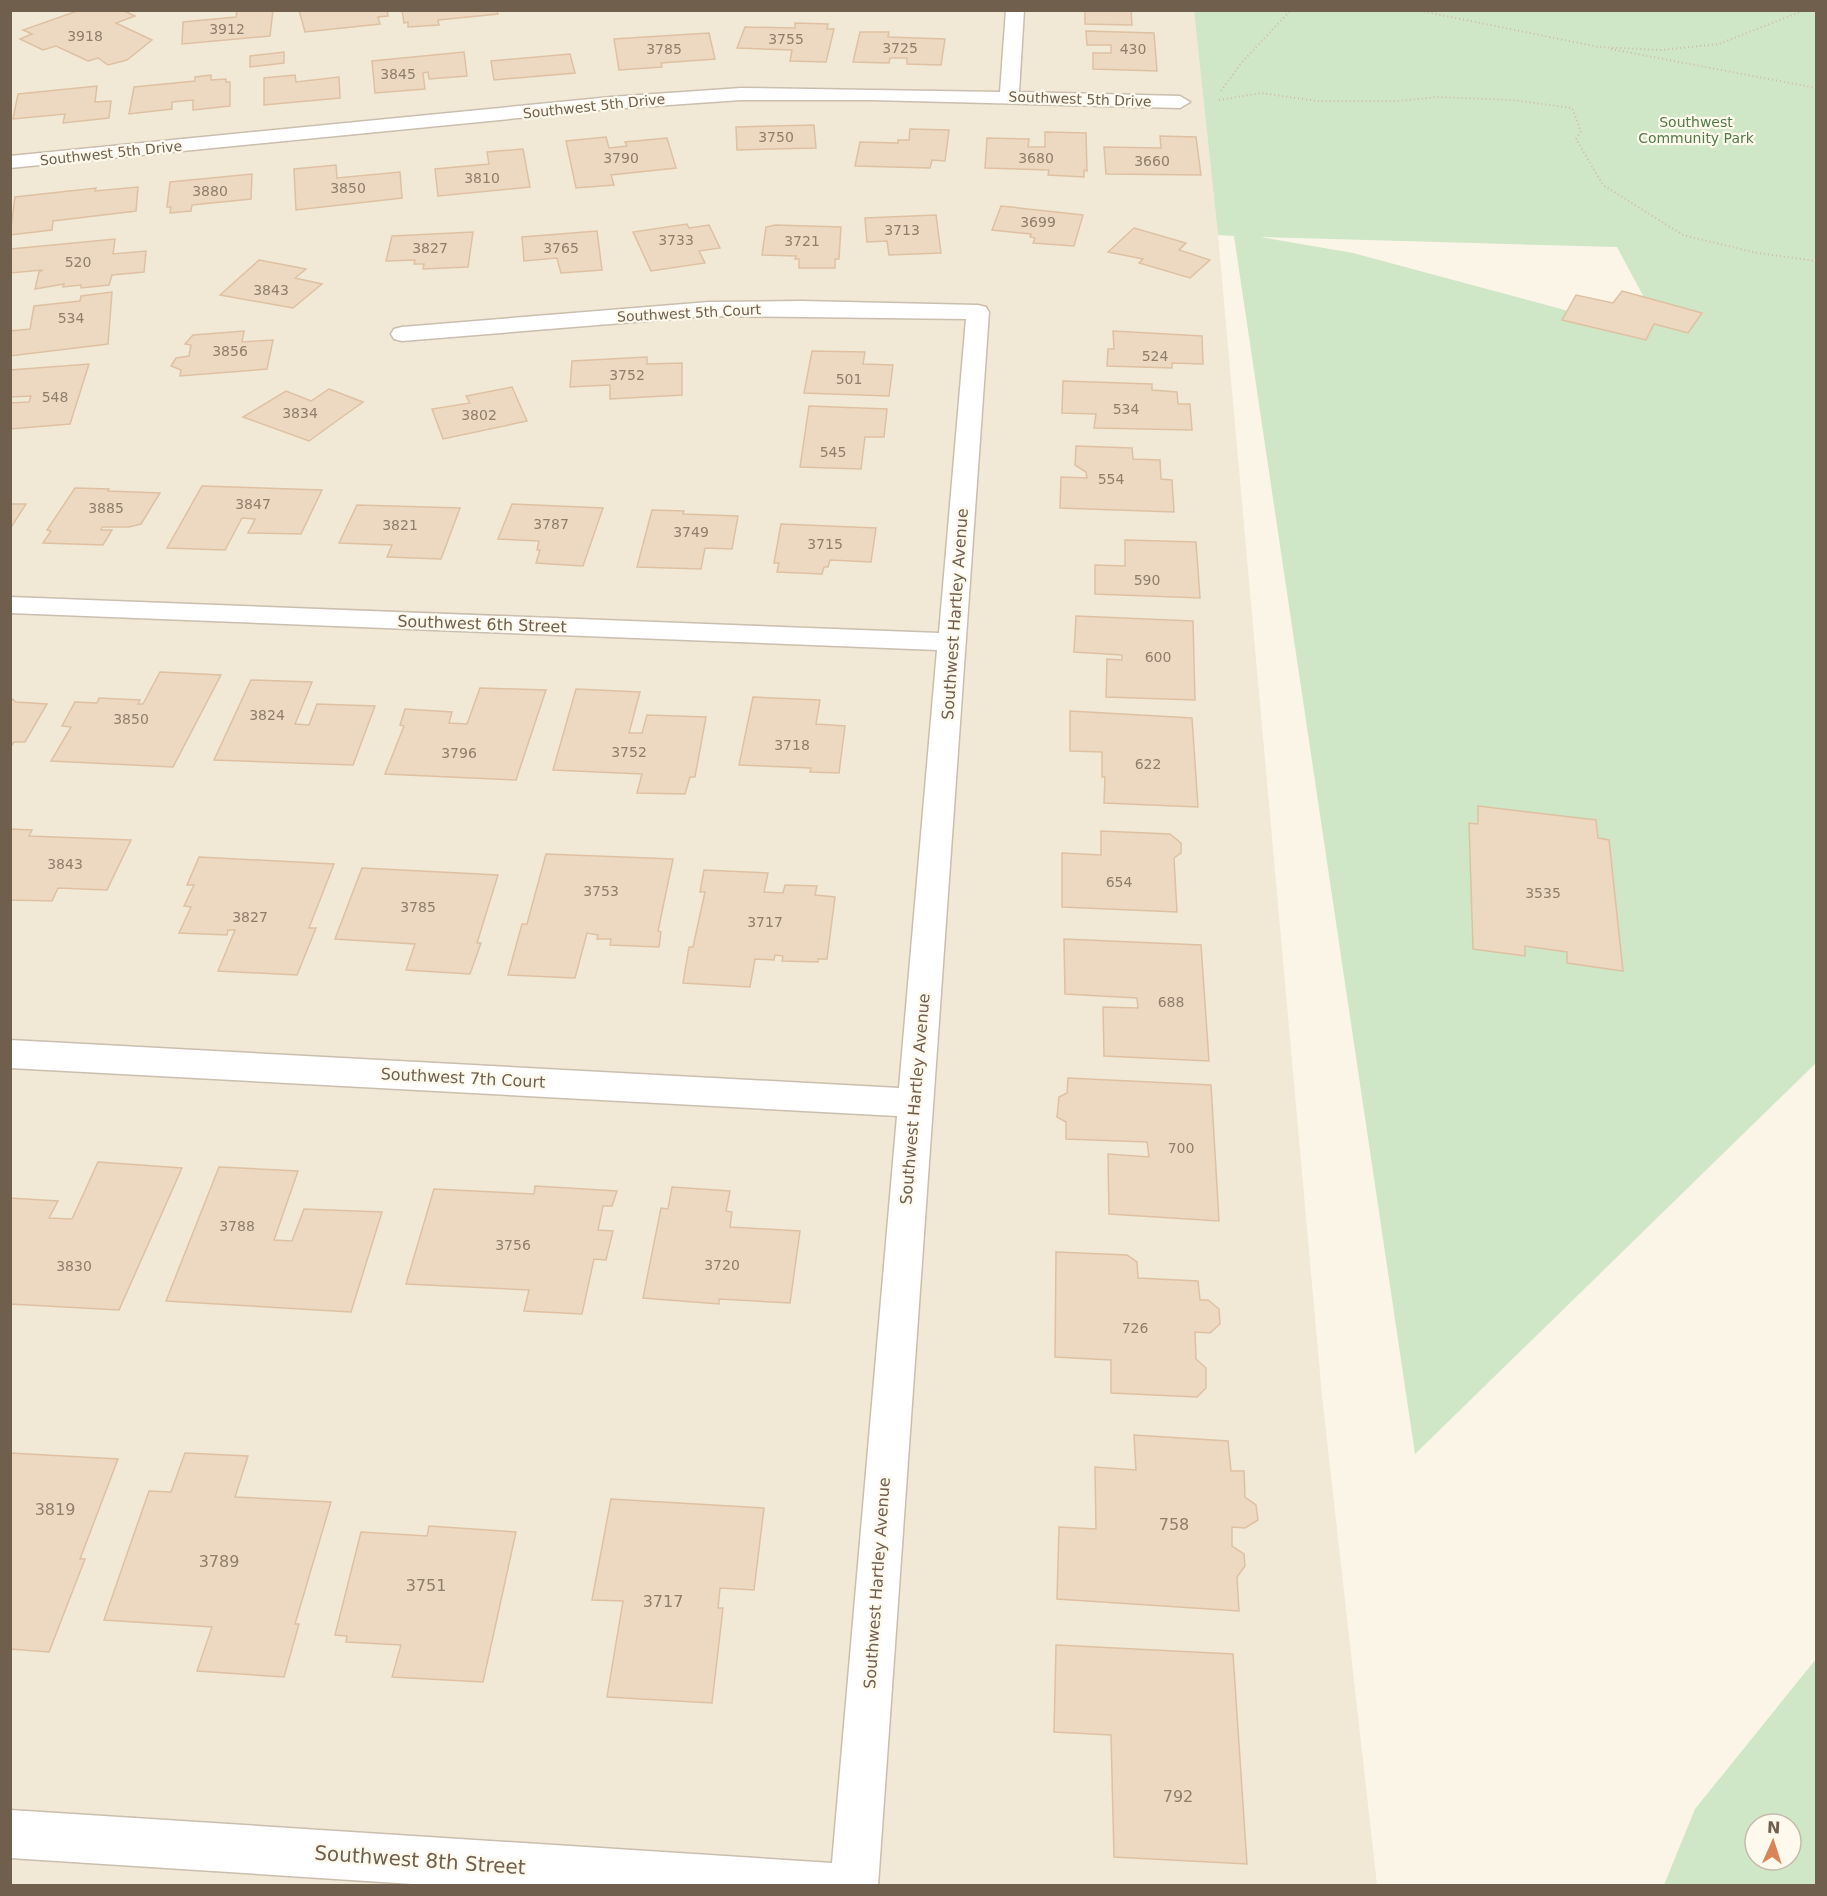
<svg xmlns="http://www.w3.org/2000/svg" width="1827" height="1896" font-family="'DejaVu Sans',sans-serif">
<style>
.residential{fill:#f1e8d6}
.green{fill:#cfe6c7;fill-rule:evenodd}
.building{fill:#edd8c1;stroke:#dec1a3;stroke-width:1.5}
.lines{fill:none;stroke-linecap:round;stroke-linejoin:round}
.street-casing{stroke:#cbbeae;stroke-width:3}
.path{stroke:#d1bca5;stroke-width:2;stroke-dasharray:1 3;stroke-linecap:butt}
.street{fill:#fff;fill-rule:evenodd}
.labels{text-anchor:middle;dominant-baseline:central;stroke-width:4.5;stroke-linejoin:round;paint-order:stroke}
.number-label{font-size:14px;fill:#907d6b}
.far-street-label{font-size:14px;fill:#715f4e;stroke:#fdf9ed}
.far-park-label{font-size:14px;fill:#537b4a;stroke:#fdf9ed}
.street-label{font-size:16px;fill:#715f4e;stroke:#fdf9ed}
.near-number-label{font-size:16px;fill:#907d6b}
.near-street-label{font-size:20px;fill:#715f4e;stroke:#fdf9ed}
</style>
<rect width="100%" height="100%" fill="#faf5e7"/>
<path class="residential" d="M11 11H1194L1218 235 1322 1396 1377 1885 11 1886Z"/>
<g class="green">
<path d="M1194 11H1816V1063L1415 1454 1234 236 1218 235ZM1260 237 1617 247 1648 305 1587 316 1353 253Z"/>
<path d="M1816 1659V1885H1664L1695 1809ZM1755 1824H1791V1860H1755Z"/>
</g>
<g class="building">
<path d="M80 10H122L135 16 116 23 152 40 127 60 108 65 98 58 88 61 56 46 43 50 20 39 32 34 23 30Z"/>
<path d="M237 10H273L270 36 182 44 183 22 236 17Z"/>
<path d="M299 10H387L388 16 378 17 380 24 305 32Z"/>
<path d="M402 10H497L498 14 438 20 439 25 408 27V22L404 23Z"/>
<path d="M1085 10H1131L1132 25 1085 24Z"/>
<path d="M795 23 828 24 827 29H834L826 62 790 61 792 50 737 48 745 27 795 28Z"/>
<path d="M1086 31 1154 33 1157 71 1093 69V53H1111V45H1087Z"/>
<path d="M860 32H889L888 37 945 39 941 65 907 64V58H890L889 63 853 62Z"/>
<path d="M709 33 715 59 661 63 662 67 619 70 614 39Z"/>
<path d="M284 52V63L250 67V56Z"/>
<path d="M464 52 467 76 429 79 428 72 423 73 425 89 375 93 372 61Z"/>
<path d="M570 54 575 73 494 80 491 61Z"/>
<path d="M211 75V80L226 79V82H230V106L193 110V100L172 102V109L129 114 134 87 195 81V77Z"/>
<path d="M295 75 296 82 339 77 340 98 264 105V78Z"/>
<path d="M97 86 95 102 111 101 109 118 63 123 65 114 13 119 18 94Z"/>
<path d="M814 125 816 148 737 150 736 127Z"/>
<path d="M910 129 949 130 945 161 932 160 930 168 855 166 860 142 898 143V140H909Z"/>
<path d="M1045 132 1086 133 1087 171 1084 170V177L1048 175 1049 170 985 168 987 138 1029 139 1028 147H1045Z"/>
<path d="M1160 136 1196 137 1201 175 1106 174 1104 147 1161 148Z"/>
<path d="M606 137 609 148 627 146 625 142 667 138 676 168 611 175 614 185 576 188 566 141Z"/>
<path d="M523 149 530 187 438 196 435 169 489 164 487 152Z"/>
<path d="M336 165 337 178 400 172 402 198 296 210 294 169Z"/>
<path d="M252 174 251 199 192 205 191 211 170 213 171 207H167L170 182Z"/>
<path d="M138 187 136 211 53 221 52 230 10 235 15 197 96 188 95 191Z"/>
<path d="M1001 206 1083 215 1074 246 1033 243 1035 238 1030 237 1031 234 992 230Z"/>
<path d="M936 215 941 253 889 255 887 241 867 242 865 218Z"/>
<path d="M687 224 689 228 709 225 720 248 699 251 705 263 651 271 633 232Z"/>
<path d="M775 225 841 227 839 259H835V268H799V259H795L796 256 762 255 766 227Z"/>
<path d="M1134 228 1186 243 1179 250 1210 260 1190 278 1139 263 1143 259 1108 252Z"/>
<path d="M597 231 602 270 561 273 557 258 524 261 522 237Z"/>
<path d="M473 232 468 267 423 269 424 264H414L415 260 386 261 392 236Z"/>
<path d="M115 239 113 254 146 251 144 272 112 275 109 285 81 288V285L63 287 64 284 35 289 39 272 43 270 10 273 11 249Z"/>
<path d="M259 260 306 269 295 278 322 284 293 308 220 295Z"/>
<path d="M1622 291 1702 313 1688 333 1654 324 1646 340 1562 320 1576 295 1613 303Z"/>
<path d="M112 292 108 344 10 356V331L30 329 34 306 80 301 81 296Z"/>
<path d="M244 331 242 342 273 340 267 369 180 376 181 370 171 366 176 358 189 356 191 345 185 344 193 335Z"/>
<path d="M1113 331 1202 336 1203 364 1172 363V368L1107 366 1108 349H1114Z"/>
<path d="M812 351 865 352 863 364 893 365 889 396 804 393Z"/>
<path d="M647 357V364L682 363V395L610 399V385L570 387 572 361Z"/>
<path d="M89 364 70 424 10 429V403L29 402 31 396 10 397V370Z"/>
<path d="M1063 381 1152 384V390L1177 392 1178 404H1190L1192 430 1094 428 1096 414 1062 413Z"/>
<path d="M512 387 527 421 443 439 432 409 470 403 466 396Z"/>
<path d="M329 389 363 402 309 441 243 417 286 391 311 401Z"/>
<path d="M809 406 887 409 884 437H865L861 469 800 467Z"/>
<path d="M1076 446 1132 448 1133 459 1160 460 1161 479 1172 480 1174 512 1060 508 1061 477 1087 478 1086 472 1075 465Z"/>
<path d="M202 486 322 490 301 534 248 533 255 519 242 518 225 550 167 548Z"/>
<path d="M75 488 109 489 108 491 160 493 141 524 129 527H102L101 530H112L103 545 43 543 51 531 47 530Z"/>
<path d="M10 504H26L10 529Z"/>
<path d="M512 504 603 508 583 566 536 563 540 550H537L539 541 498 539Z"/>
<path d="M357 505 460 508 441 559 387 557 392 545 339 543Z"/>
<path d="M652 510 684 511 683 514 738 516 732 549 705 548 701 569 637 567Z"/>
<path d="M781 524 876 528 871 562 830 560 828 567H824L822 574 777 572 779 563H774Z"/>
<path d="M1125 540 1196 542 1200 598 1095 594V565L1125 566Z"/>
<path d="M1076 616 1193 621 1195 700 1106 697 1107 659 1122 660V655L1074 652Z"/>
<path d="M160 672 221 675 173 767 51 761 71 727 62 726 75 702 97 703 99 698 140 700 138 704H143Z"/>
<path d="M251 680 312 682 295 724 309 725 317 704 375 706 353 765 214 760Z"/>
<path d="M480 688 546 690 516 780 385 774 404 726 400 725 405 709 452 712 449 723 467 724Z"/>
<path d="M576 689 640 692 629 733H642L647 715 706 717 695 777H690L685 794 637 793 642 774 553 770Z"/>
<path d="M10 697 16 702 47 704 25 742H14L10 748Z"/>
<path d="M753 697 820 700 816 724 845 726 839 773 810 772 811 768 739 765Z"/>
<path d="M1070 711 1192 718 1198 807 1104 803 1105 777H1102V752L1070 751Z"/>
<path d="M1478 806 1596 820 1598 838 1609 840 1623 971 1567 963V952L1525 946V956L1473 949 1469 823 1478 824Z"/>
<path d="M10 829 32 830 29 836 131 840 107 890 58 888 52 901 10 900Z"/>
<path d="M1101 831 1170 834 1181 843V853L1174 858 1177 912 1062 907V853L1101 855Z"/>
<path d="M546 854 673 859 658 931 661 932 659 947 610 945 611 939H597L598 935 587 933 575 978 508 975 522 924H527Z"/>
<path d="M199 857 334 864 309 928H316L297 975 218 971 235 930H228L227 935 179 933 191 907 184 906 194 885H187Z"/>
<path d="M362 868 498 875 477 943H481L470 974 406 970 415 944 335 939Z"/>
<path d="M704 870 768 873 764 892 783 893 785 885 817 886 815 895 835 897 827 959H818V962L782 961 783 956 775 955 774 960 755 959 750 987 683 983 689 947H693L705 892H700Z"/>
<path d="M1064 939 1201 945 1209 1061 1104 1056 1103 1007 1138 1008 1137 998 1065 994Z"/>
<path d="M1068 1078 1211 1085 1219 1221 1109 1214 1108 1154 1149 1157 1147 1142 1066 1139V1122L1057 1117 1059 1097 1067 1093Z"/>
<path d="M98 1162 182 1168 119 1310 10 1304V1198L58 1201 49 1218 72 1219Z"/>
<path d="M219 1167 298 1171 274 1240 292 1241 304 1209 382 1212 351 1312 166 1301Z"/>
<path d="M535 1186 617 1191 612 1206H603L598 1230 613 1231 606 1260 594 1259 582 1314 524 1311 529 1290 406 1284 434 1189 534 1194Z"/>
<path d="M672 1187 730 1191 726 1211 732 1212 730 1227 800 1231 790 1303 719 1299V1304L643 1298 661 1208 668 1209Z"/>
<path d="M1056 1252 1127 1255 1137 1262 1138 1278 1198 1281 1200 1300H1208L1219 1309 1220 1324 1210 1333 1195 1332 1196 1359 1206 1368V1388L1197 1397 1111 1393V1360L1055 1357Z"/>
<path d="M1134 1435 1228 1441 1231 1471H1244L1245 1497 1256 1505 1258 1520 1245 1528 1232 1527V1546L1244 1554 1245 1566 1237 1577 1239 1611 1057 1599 1059 1527 1096 1529 1095 1467 1136 1470Z"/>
<path d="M10 1453 118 1459 80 1559H85L49 1652 10 1649Z"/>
<path d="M185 1453 248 1456 235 1497 331 1502 295 1624H299L284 1677 197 1671 212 1627 104 1620 149 1491 171 1492Z"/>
<path d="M611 1499 764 1508 754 1590 720 1588 718 1608H723L712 1703 607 1697 623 1601 592 1600Z"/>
<path d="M429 1526 516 1532 483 1682 392 1677 401 1645 346 1642 347 1636 335 1635 361 1532 427 1536Z"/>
<path d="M1056 1645 1233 1654 1247 1864 1114 1857 1111 1735 1054 1732Z"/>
</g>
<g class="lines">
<g class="street-casing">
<g id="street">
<path d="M1006 10H1024L1019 92 1180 96 1190 102 1180 108 871 100H741L611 109 10 168V156L611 97 741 88 1000 92Z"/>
<path d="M801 301 978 305 986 307 989 312 878 1886H444L10 1858V1810L832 1863 897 1116 10 1068V1040L899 1088 937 650 10 613V597L939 633 966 319 709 316 402 341 394 339 391 334 394 329 402 327 709 302Z"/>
</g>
</g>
<g class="path">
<path d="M1416 10 1599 47 1661 50 1719 44 1805 10"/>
<path d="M1611 49 1816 88"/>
<path d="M1221 91 1242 62 1291 10"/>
<path d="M1219 100 1261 93 1317 101H1398L1437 97 1512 100 1572 108 1581 131 1576 139 1603 185 1683 235 1757 253 1816 261"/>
</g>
<use href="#street" class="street"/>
</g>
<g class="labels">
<g class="number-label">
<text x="227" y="29">3912</text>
<text x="85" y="36">3918</text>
<text x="786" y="39">3755</text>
<text x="900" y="48">3725</text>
<text x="664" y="49">3785</text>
<text x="1133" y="49">430</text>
<text x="398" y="74">3845</text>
<text x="776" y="137">3750</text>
<text x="621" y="158">3790</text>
<text x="1036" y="158">3680</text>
<text x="1152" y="161">3660</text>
<text x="482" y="178">3810</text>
<text x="348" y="188">3850</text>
<text x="210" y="191">3880</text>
<text x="1038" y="222">3699</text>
<text x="902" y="230">3713</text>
<text x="676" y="240">3733</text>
<text x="802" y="241">3721</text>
<text x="430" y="248">3827</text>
<text x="561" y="248">3765</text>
<text x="78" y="262">520</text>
<text x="271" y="290">3843</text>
<text x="71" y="318">534</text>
<text x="230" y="351">3856</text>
<text x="1155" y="356">524</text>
<text x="627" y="375">3752</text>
<text x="849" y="379">501</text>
<text x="55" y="397">548</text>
<text x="1126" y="409">534</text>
<text x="300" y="413">3834</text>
<text x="479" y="415">3802</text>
<text x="833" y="452">545</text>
<text x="1111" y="479">554</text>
<text x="253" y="504">3847</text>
<text x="106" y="508">3885</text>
<text x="551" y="524">3787</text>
<text x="400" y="525">3821</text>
<text x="691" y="532">3749</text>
<text x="825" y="544">3715</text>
<text x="1147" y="580">590</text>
<text x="1158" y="657">600</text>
<text x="267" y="715">3824</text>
<text x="131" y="719">3850</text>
<text x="792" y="745">3718</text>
<text x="629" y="752">3752</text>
<text x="459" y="753">3796</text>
<text x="1148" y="764">622</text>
<text x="65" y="864">3843</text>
<text x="1119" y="882">654</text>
<text x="601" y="891">3753</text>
<text x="1543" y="893">3535</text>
<text x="418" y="907">3785</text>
<text x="250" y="917">3827</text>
<text x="765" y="922">3717</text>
<text x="1171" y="1002">688</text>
<text x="1181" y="1148">700</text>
<text x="237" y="1226">3788</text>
<text x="513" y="1245">3756</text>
<text x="722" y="1265">3720</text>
<text x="74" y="1266">3830</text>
<text x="1135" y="1328">726</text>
</g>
<g class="far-street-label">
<text transform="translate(1080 99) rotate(2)">Southwest 5th Drive</text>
<text transform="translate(594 106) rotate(-6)">Southwest 5th Drive</text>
<text transform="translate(111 153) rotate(-6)">Southwest 5th Drive</text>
<text transform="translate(689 313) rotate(-3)">Southwest 5th Court</text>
</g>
<g class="far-park-label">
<text x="1696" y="122">Southwest<tspan x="1696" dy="16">Community Park</tspan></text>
</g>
<g class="street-label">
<text transform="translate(955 614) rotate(-86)">Southwest Hartley Avenue</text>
<text transform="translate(482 624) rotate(2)">Southwest 6th Street</text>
<text transform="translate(463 1078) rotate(3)">Southwest 7th Court</text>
<text transform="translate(915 1099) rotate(-85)">Southwest Hartley Avenue</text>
<text transform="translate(877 1583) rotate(-86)">Southwest Hartley Avenue</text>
</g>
<g class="near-number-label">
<text x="55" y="1509">3819</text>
<text x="1174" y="1524">758</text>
<text x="219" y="1561">3789</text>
<text x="426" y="1585">3751</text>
<text x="663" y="1601">3717</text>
<text x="1178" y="1796">792</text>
</g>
<g class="near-street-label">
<text transform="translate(420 1860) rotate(4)">Southwest 8th Street</text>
</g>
</g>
<rect width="1827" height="1896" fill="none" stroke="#715f4e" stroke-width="24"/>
<g transform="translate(1773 1842) rotate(3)"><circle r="28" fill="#fdf9ed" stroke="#c5bbad" stroke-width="1.5"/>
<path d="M0-4.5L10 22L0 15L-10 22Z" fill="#d78559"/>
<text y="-9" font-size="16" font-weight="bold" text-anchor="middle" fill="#715f4e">N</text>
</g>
</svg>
